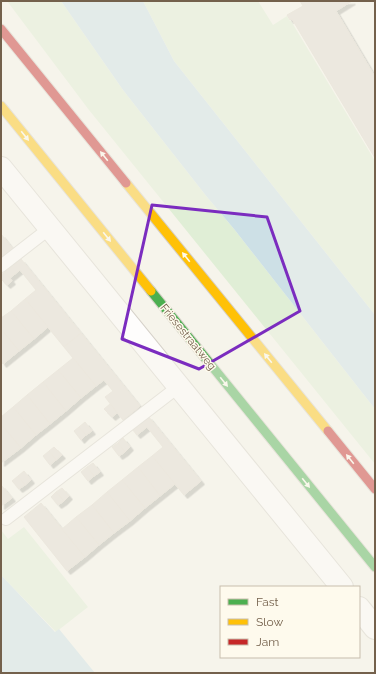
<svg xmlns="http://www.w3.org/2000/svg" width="376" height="674" font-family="Raleway,sans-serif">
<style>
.green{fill:#e0eed6}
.water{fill:#cde0e6}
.building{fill:#e1dad0;stroke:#dfd8cd;filter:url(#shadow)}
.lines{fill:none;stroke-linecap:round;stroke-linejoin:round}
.lane-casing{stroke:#d6d1c9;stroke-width:14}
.street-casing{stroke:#d6d1c9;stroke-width:24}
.fast-casing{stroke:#d5cfc6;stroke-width:11}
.slow-casing{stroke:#d5cfc6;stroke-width:11}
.jam-casing{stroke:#d5cfc6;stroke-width:11}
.lane{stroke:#fefdfc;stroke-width:12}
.street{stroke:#fefdfc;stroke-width:22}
.fast{stroke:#4caf50;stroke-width:9}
.slow{stroke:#ffc107;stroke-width:9}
.jam{stroke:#c62828;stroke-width:9}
.oneway{fill:#fefaed}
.marked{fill:none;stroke:#7b2cbf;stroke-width:3;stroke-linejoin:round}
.labels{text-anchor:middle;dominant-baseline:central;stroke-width:3;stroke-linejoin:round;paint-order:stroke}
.street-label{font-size:11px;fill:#74614c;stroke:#fefaed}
</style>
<defs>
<filter id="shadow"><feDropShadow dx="3.5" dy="3.5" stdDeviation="0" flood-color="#0004"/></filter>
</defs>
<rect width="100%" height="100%" fill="#f6f4eb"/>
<g class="green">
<path d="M7 1H61L123 90 207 197 234 229 375 409V464L89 110Z"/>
<path d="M143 1H258L273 25 287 16 290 21H291L375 161V315L174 61Z"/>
<path d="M24 527 88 607 56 632 1 575V530L8 539Z"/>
</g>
<g class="water">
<path d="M61 1H143L174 61 375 315V409L234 229 207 197 123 90Z"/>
<path d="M1 575 55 632 59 629 95 673H1Z"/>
</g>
<g class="building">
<path d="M300 1H352L336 11 375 77V158L292 19 290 20 287 15 303 6Z"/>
<path d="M1 234 13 249 1 259Z"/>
<path d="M21 259 81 333 64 347 25 299 36 290 20 270 10 278 5 272Z"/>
<path d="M5 272 12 281 7 285 1 279V275Z"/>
<path d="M25 299 48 327 34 339 11 311Z"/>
<path d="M11 311 34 339 19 351 1 329V318Z"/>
<path d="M1 329 19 351 3 364 1 361Z"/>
<path d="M81 333 140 406 123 420 105 397 113 391 104 380 96 386 64 347Z"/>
<path d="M73 358 96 386 81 398 58 370Z"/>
<path d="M58 370 81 398 66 411 43 382Z"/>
<path d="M43 382 66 411 50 424 27 395Z"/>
<path d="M27 395 50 424 36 435 13 407Z"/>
<path d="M110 404 117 413 112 417 104 409Z"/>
<path d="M13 407 36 435 21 448 1 424V417Z"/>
<path d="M148 416 201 481 184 495 152 456 163 447 147 427 137 435 132 429Z"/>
<path d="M85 422 92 431 86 435 79 427Z"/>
<path d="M1 424 21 448 5 460 1 455Z"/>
<path d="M79 427 86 435 81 440 74 431Z"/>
<path d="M123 438 130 447 125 452 118 443Z"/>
<path d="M118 443 125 452 119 456 112 447Z"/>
<path d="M54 447 62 455 56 460 49 451Z"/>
<path d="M49 451 56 460 50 465 43 456Z"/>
<path d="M1 455 5 460 1 463Z"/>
<path d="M152 456 175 484 160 496 138 467Z"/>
<path d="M93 463 100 472 94 476 87 467Z"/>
<path d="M87 467 94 476 88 481 81 472Z"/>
<path d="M138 467 160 496 145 508 122 480Z"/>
<path d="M24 471 31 480 25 485 18 476Z"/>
<path d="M18 476 25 485 19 489 12 481Z"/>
<path d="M122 480 145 508 130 521 107 492Z"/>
<path d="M1 485 12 498 1 506Z"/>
<path d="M62 488 69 496 64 501 56 492Z"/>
<path d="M56 492 64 501 58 505 51 497Z"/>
<path d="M107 492 130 521 114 533 92 505Z"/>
<path d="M41 503 85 557 67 571 24 517Z"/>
<path d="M92 505 114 533 99 545 76 517Z"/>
<path d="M76 517 99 545 85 557 62 529Z"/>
</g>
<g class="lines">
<g class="lane-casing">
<g id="lane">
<path d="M1 266 50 228"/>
<path d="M6 519 178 387"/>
</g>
</g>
<g class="street-casing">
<g id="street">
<path d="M1 168 342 587"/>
<path d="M359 608 375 628"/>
</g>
</g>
<g class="fast-casing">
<path id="fast" d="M151 291 375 567"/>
</g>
<g class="slow-casing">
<g id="slow">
<path d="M1 106 151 291"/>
<path d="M126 183 328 431"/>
</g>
</g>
<g class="jam-casing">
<g id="jam">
<path d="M1 29 126 183"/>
<path d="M328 431 375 489"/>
</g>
</g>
<use href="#lane" class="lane"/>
<use href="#street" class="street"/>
<use href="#fast" class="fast"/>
<use href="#slow" class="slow"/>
<use href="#jam" class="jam"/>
</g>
<defs><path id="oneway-solid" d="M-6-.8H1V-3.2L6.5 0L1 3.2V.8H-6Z"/></defs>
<g class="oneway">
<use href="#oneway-solid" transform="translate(25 136) rotate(51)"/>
<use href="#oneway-solid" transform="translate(104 156) rotate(-129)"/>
<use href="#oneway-solid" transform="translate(107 237) rotate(51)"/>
<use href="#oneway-solid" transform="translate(186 257) rotate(-129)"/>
<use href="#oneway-solid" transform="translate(268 358) rotate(-129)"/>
<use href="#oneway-solid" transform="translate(224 382) rotate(51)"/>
<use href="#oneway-solid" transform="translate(350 459) rotate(-129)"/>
<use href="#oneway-solid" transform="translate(306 483) rotate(51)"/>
</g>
<path d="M0 0H376V674H0ZM152 205 267 217 300 311 199 369 122 339Z" fill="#f6f4eb" fill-opacity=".55" fill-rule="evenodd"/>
<path class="marked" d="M152 205 267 217 300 311 199 369 122 339Z"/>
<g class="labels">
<g class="street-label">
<text transform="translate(188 337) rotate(51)">Friesestraatweg</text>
</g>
</g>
<rect width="376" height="674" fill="none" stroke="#74614c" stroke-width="4"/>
<rect x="220" y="586" width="140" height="72" fill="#fefaed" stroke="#c7bdad"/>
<rect x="228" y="599" width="20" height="6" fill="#4caf50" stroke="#c7bdad"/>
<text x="256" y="606" font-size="12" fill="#74614c">Fast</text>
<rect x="228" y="619" width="20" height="6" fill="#ffc107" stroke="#c7bdad"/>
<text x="256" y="626" font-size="12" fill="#74614c">Slow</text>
<rect x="228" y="639" width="20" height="6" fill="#c62828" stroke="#c7bdad"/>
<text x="256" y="646" font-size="12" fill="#74614c">Jam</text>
</svg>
